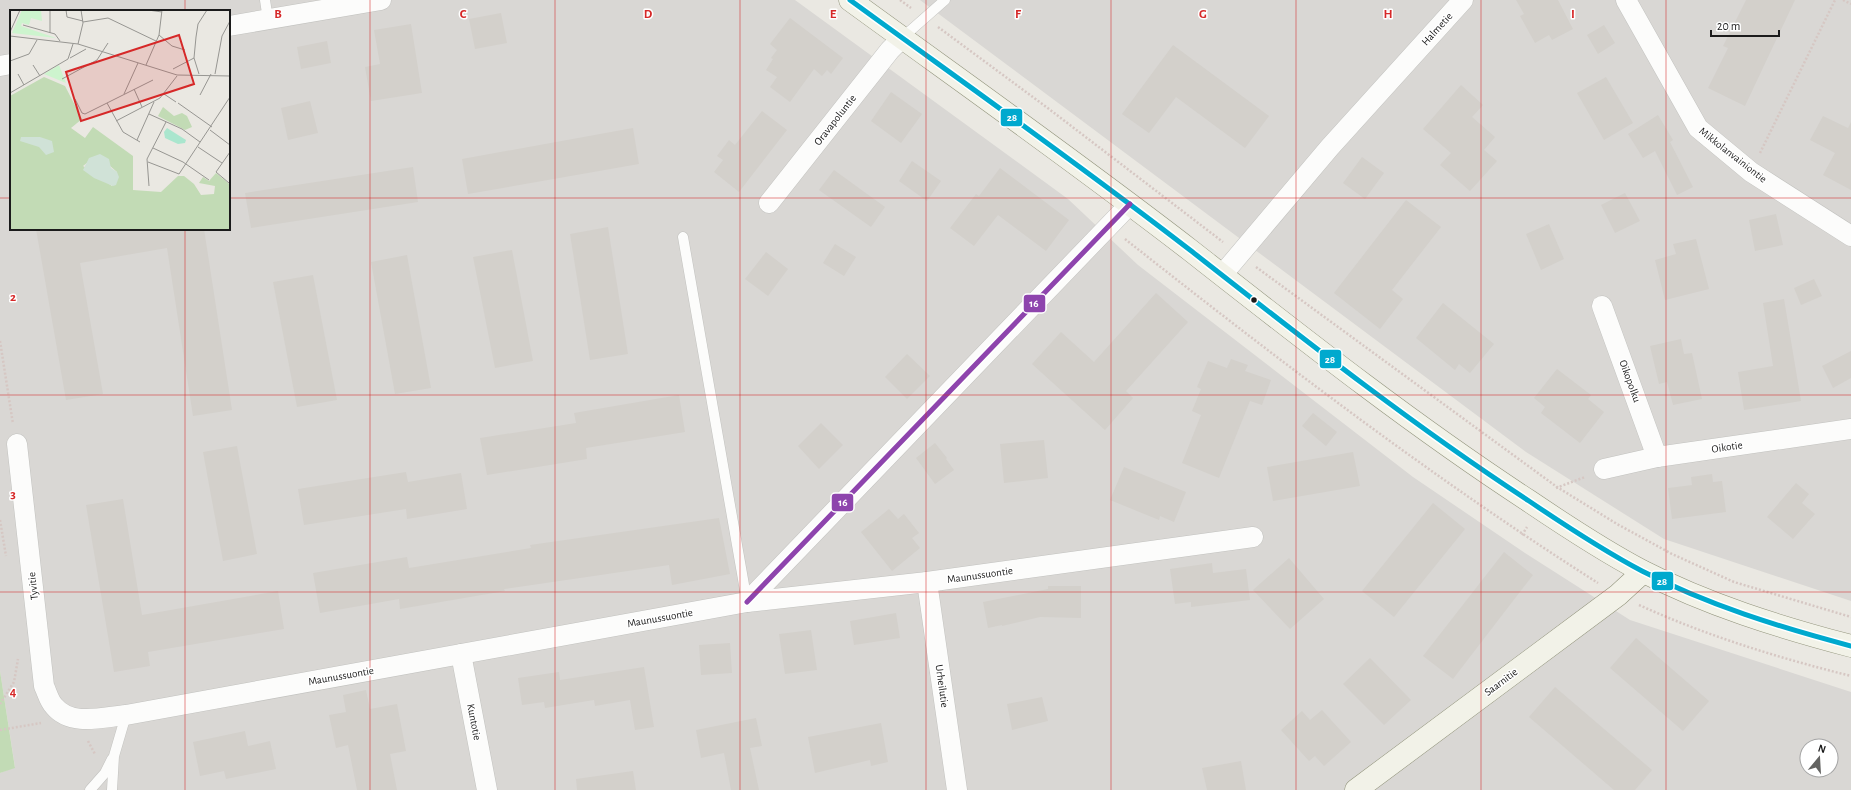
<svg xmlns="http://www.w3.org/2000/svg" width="1851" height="790" font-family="'Alegreya Sans',sans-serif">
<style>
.residential{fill:#d9d7d4;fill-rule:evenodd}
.forest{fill:#c2dbb5}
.building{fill:#d3d0cb}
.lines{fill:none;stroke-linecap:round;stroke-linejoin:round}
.lane-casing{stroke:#c2c2bf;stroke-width:11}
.street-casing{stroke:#c2c2bf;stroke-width:21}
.secondary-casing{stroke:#91937b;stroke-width:23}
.path{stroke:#d6c7c3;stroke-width:2.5;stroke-dasharray:2 2;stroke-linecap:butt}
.lane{stroke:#fcfcfb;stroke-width:10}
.street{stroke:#fcfcfb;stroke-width:20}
.secondary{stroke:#f2f2e8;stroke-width:22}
.bus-1-casing{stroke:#fff;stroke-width:8}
.bus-2-casing{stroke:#fff;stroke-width:8}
.bus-1{stroke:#00a9ce;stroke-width:5}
.bus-2{stroke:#8e44ad;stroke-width:5}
.grid{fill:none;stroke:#d62828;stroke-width:1;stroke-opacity:0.55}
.bus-dot{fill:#1b1b1b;stroke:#fff;stroke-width:1.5}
.labels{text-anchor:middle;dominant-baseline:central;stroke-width:3;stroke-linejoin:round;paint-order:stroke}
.street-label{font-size:11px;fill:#1b1b1b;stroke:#fff}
.inset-road{fill:none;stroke:#979692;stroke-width:1}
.view{fill:#d62828;fill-opacity:0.15;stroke:#d62828;stroke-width:2}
.inset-edge{fill:none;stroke:#1b1b1b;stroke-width:2}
.grid-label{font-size:13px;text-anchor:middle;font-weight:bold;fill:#d62828;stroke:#fff;stroke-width:3;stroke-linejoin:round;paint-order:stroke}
.line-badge{stroke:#fff;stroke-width:1.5}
.badge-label{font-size:11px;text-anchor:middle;font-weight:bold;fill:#fff}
</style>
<rect width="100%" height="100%" fill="#eae8e2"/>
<g class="residential">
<path d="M0 0H795L1068 199 1138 265 1413 477 1525 553 1630 620 1851 692V790H0V773L15 767 0 671ZM11 11H229V229H11ZM1807 746H1831V770H1807Z"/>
<path d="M920 0H1851V601L1664 539 1526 452Z"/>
</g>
<path class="forest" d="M0 671 15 768 0 773Z"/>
<g class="building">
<path d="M1516 0H1558L1573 29 1552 40 1549 35 1535 43 1520 16 1524 14Z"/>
<path d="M1746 0H1795L1745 106 1708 88 1728 48 1723 46Z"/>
<path d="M501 13 507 43 475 49 469 19Z"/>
<path d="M790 18 843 58 831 74 827 70 822 76 814 69 790 102 770 87 777 77 766 70 773 59 771 58 777 50 770 44Z"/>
<path d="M411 24 422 93 371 101 365 67 380 64 374 30Z"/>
<path d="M1604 25 1615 43 1598 54 1587 35Z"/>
<path d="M327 41 331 63 301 69 297 47Z"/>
<path d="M1173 45 1269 116 1245 148 1176 97 1149 133 1122 114Z"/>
<path d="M1606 77 1633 123 1604 140 1577 93Z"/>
<path d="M1461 85 1483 105 1472 117 1495 137 1484 150 1497 161 1470 191 1440 165 1451 153 1423 129Z"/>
<path d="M891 92 922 114 901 143 871 121Z"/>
<path d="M310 101 318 133 288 140 281 108Z"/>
<path d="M762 111 787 130 739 192 714 172 723 160 717 156 729 140 735 145Z"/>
<path d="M1658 115 1673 140 1670 142 1693 187 1677 195 1655 151 1643 158 1628 134Z"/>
<path d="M1823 116 1848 128 1851 122V190L1823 175 1835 153 1810 140Z"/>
<path d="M633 128 639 164 468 194 462 159Z"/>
<path d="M1362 157 1384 173 1365 199 1343 183Z"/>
<path d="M912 161 941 181 927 201 899 181Z"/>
<path d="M413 167 418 202 251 228 245 193Z"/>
<path d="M1000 168 1069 220 1046 251 998 215 974 246 950 228 976 194 979 196Z"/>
<path d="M834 170 885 207 871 227 819 190Z"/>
<path d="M1625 193 1640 221 1615 233 1601 205Z"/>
<path d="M1406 200 1441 227 1392 290 1403 299 1380 329 1334 293Z"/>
<path d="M1776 214 1783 245 1755 251 1749 220Z"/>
<path d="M1549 224 1564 259 1541 270 1526 234Z"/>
<path d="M608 227 628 354 590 360 570 234Z"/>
<path d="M36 229H204L232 410 193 416 167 248 80 263 103 394 66 400Z"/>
<path d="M1696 239 1709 289 1665 300 1655 260 1676 254 1673 244Z"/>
<path d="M835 244 856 257 844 276 823 263Z"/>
<path d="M512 250 533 361 495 368 473 257Z"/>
<path d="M766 252 788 269 768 296 745 279Z"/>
<path d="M407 255 431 388 395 394 371 262Z"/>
<path d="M313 275 337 400 297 407 273 282Z"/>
<path d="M1814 279 1822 296 1801 305 1794 288Z"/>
<path d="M1156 293 1188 322 1126 391 1133 398 1105 430 1032 364 1061 332 1094 362Z"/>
<path d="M1784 299 1801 401 1744 410 1738 372 1773 366 1763 303Z"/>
<path d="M1443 303 1494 344 1470 373 1459 364 1455 370 1416 338Z"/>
<path d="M1681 339 1684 354 1692 353 1702 399 1673 405 1667 382 1659 384 1650 346Z"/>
<path d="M1851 351V378L1833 388 1822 366Z"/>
<path d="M907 354 930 376 907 399 885 377Z"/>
<path d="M1231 359 1248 365 1245 371 1271 380 1262 405 1250 401 1219 478 1182 463 1201 415 1192 411 1201 389 1197 387 1208 361 1227 368Z"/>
<path d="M1557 369 1591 395 1588 399 1604 412 1580 443 1541 413 1545 407 1534 398Z"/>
<path d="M679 395 685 432 586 448 587 459 487 475 480 438 576 423 574 413Z"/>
<path d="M1313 413 1337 432 1326 446 1302 426Z"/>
<path d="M821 423 843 445 819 469 798 446Z"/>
<path d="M1044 440 1048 478 1004 483 1000 444Z"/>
<path d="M935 443 947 458 946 459 954 470 935 484 916 458Z"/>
<path d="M237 446 257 554 223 561 203 452Z"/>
<path d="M1353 452 1360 486 1273 501 1267 467Z"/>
<path d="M1124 467 1186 492 1174 522 1160 516 1159 520 1110 500Z"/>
<path d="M406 472 408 482 461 473 467 509 407 519 406 509 304 525 298 489Z"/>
<path d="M1712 474 1713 482 1722 481 1726 512 1672 519 1668 488 1692 485 1691 477Z"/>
<path d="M1796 483 1809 494 1802 503 1815 514 1793 539 1767 517Z"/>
<path d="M123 499 142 615 278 591 284 629 148 652 150 666 114 672 86 505Z"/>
<path d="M1433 503 1465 529 1394 617 1362 591Z"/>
<path d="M889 509 898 519 904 514 919 533 912 538 920 548 892 571 861 532Z"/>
<path d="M719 518 730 574 672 585 669 565 504 589 505 591 400 609 399 599 320 613 313 573 407 557 409 568 531 548 530 545Z"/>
<path d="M1504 552 1533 575 1453 679 1423 656Z"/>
<path d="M1289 558 1324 599 1290 629 1253 590Z"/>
<path d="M1212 563 1213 573 1246 569 1250 600 1191 607V602L1175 604 1170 569Z"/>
<path d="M1048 586H1081V618L1040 617 1002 626V625L988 628 983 602 1048 589Z"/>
<path d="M896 613 900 638 854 645 850 621Z"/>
<path d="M811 630 817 670 785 674 779 634Z"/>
<path d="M1636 638 1709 701 1683 731 1610 668Z"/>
<path d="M730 643 732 673 701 675 699 645Z"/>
<path d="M1370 658 1411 700 1384 725 1343 684Z"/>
<path d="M644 667 654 727 635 730 630 700 595 706 594 700 545 708 544 702 522 705 518 678 559 672 560 680Z"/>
<path d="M1555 687 1652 770 1635 790H1614L1529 717Z"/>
<path d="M366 690 370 709 397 704 406 751 390 754 397 790H357L348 745 336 748 329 715 346 712 343 695Z"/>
<path d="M1042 697 1048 721 1012 730 1007 704Z"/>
<path d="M1322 710 1351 742 1324 766 1315 756 1309 761 1281 730 1302 711 1310 720Z"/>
<path d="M756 718 762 746 750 748 759 790H731L724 753 701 758 696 730Z"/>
<path d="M881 723 888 762 871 766 870 760 815 773 808 737Z"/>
<path d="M245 731 248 746 270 741 276 769 226 779 224 771 200 776 193 742Z"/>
<path d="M1241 761 1246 790H1207L1202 768Z"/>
<path d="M633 771 636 790H577L576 779Z"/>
</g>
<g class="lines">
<g class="lane-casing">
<g id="lane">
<path d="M265 0 268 20"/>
<path d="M902 38 945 0"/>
<path d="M683 237 747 602"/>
<path d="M90 790 105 773 112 759"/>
<path d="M112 790 114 756 126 715"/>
</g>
</g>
<g class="street-casing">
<g id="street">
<path d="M1626 0 1698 128 1751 172 1851 236"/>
<path d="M229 26 381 0"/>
<path d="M0 66 11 64"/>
<path d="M769 203 890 50 902 38"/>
<path d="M1222 275 1330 147 1463 0"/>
<path d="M1602 306 1657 457"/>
<path d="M17 444 44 686C47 692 49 701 54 706 71 727 103 717 126 715L747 602 927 582 1253 537"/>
<path d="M1604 469 1657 457 1851 429"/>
<path d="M927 582 957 790"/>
<path d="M747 602 1130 204"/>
<path d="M461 654 487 790"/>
</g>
</g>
<g class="secondary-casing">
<g id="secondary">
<path d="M850 0C964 83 1079 164 1190 250 1301 337 1411 424 1529 501 1566 526 1602 550 1642 571 1708 605 1779 627 1851 646"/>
<path d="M1356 790 1618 595 1643 572"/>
</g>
</g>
<g class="path">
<path d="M900 0 911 8"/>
<path d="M1843 0 1851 4"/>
<path d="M938 27 1049 109 1223 242"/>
<path d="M1760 153 1835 0"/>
<path d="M1125 239C1277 359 1434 479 1598 583"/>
<path d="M1256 267 1557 487 1617 524 1672 554 1734 582 1851 617"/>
<path d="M0 341 13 424"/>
<path d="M1556 488 1585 477"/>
<path d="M0 520 6 556"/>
<path d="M1522 535 1527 527"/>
<path d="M1639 605C1707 636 1779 658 1851 676"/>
<path d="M0 704 14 682 18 659"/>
<path d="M0 730 41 723"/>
<path d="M88 741 95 754"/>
</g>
<use href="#lane" class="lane"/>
<use href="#street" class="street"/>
<use href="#secondary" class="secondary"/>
<g class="bus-1-casing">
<path id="bus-1" d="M850 0C964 83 1079 164 1190 250 1301 337 1411 424 1529 501 1566 526 1602 550 1642 571 1708 605 1779 627 1851 646"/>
</g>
<g class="bus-2-casing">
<path id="bus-2" d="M747 602 1130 204"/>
</g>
<use href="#bus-1" class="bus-1"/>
<use href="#bus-2" class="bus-2"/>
</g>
<path class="grid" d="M185 0V11M370 0V790M555 0V790M740 0V790M926 0V790M1111 0V790M1296 0V790M1481 0V790M1666 0V790M0 198H11M229 198H1851M185 229V790M0 395H1851M0 592H1851"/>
<circle class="bus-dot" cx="1254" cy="300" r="3.5"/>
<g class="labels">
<g class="street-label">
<text transform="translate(1437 29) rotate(-48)">Halmetie</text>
<text transform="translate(835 120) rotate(-52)">Oravapoluntie</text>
<text transform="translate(1733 155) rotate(38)">Mikkolanvainiontie</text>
<text transform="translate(1630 381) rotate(70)">Oikopolku</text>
<text transform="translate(1727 447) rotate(-8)">Oikotie</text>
<text transform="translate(980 575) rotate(-8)">Maunussuontie</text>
<text transform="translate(33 586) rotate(-96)">Tyvitie</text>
<text transform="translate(660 618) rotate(-10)">Maunussuontie</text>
<text transform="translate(341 676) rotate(-10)">Maunussuontie</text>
<text transform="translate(1501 682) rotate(-37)">Saarnitie</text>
<text transform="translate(942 686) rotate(82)">Urheilutie</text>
<text transform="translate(474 722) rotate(79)">Kuntotie</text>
</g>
</g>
<g transform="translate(10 10)">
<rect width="220" height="220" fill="#eae8e2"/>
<path d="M34 67 55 76 72 109 61 118 75 128 83 117 123 146V180L151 182 168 166H174L184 174 191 185 204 184 205 176 189 173 193 167 199 171 206 163 217 172 220 175V220H0V86ZM78 152 99 155 107 162 102 176 73 156ZM153 97 164 106 172 103 177 106 182 117 175 120 148 106Z" fill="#c2dbb5" fill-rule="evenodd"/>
<path d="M11 127H30L42 131 44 142 36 145 29 137 10 131ZM90 144 99 149 101 158 107 162 109 167 106 175 103 176 84 168 73 160 79 148Z" fill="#d0e2d7"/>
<path d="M12 0H31L32 11 21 8 19 15 12 13 11 16 46 28 2 23ZM49 55 56 73 34 64Z" fill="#cdf4ce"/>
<path d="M157 118 176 130 175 133 168 134 155 128 154 122Z" fill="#aae6ce"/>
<path class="inset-road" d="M56 0 57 7 73 11M138 0 152 2M73 12 98 8 146 31M13 15 45 24 50 31M0 22 10 0M40 23V0M149 25 162 36 175 40M0 26 68 34 167 65 220 66M68 34 73 13 71 0M60 48 76 39M0 51 19 44 27 30M23 55 30 66M136 55 149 25 152 0M163 59 184 48M8 64 14 75M189 64 184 48 186 27 188 14 197 0M205 64 212 26 220 11M52 69 87 50 98 33M124 79 132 97M0 83 58 49 63 34M114 84 128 53M154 84 166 92M190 85 201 64M65 89 72 103 75 104 143 70M97 93 113 122 130 132M168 93 202 117M139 104 172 119 190 132M106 111 150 88 167 66M200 120 220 135M127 130 144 92M188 137 212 153M143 138 173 152 199 170M138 152 169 164 220 87M219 173 206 162 220 142M139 176 137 149 156 112"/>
<path class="view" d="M169 25 184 74 71 111 56 62Z"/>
<rect width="220" height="220" class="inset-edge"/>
</g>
<g class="grid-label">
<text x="278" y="18">B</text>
<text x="463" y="18">C</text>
<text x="648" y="18">D</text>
<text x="833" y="18">E</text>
<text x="1018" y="18">F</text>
<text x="1203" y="18">G</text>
<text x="1388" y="18">H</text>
<text x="1573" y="18">I</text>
<text x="13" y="301">2</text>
<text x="13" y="498">3</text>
<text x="13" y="696">4</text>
</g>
<g class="line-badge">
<rect x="1000" y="108" width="23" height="19" rx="4" fill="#00a9ce"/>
<rect x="1023" y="294" width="23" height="19" rx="4" fill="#8e44ad"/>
<rect x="1319" y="349" width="23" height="20" rx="4" fill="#00a9ce"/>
<rect x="831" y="493" width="23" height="19" rx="4" fill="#8e44ad"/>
<rect x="1651" y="571" width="23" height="20" rx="4" fill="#00a9ce"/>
</g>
<g class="badge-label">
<text x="1012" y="121">28</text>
<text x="1034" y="307">16</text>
<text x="1330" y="363">28</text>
<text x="843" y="506">16</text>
<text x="1662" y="585">28</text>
</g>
<g transform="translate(1819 758) rotate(18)"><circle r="19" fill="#ffffff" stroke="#a4a4a4"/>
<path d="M0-3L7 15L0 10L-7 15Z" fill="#636361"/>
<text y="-6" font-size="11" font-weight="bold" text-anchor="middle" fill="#1b1b1b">N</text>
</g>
<path d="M1711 30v6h68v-6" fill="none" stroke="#1b1b1b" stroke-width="2"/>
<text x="1717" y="30" font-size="12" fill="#1b1b1b" stroke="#ffffff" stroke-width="3" paint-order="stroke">20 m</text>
</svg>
